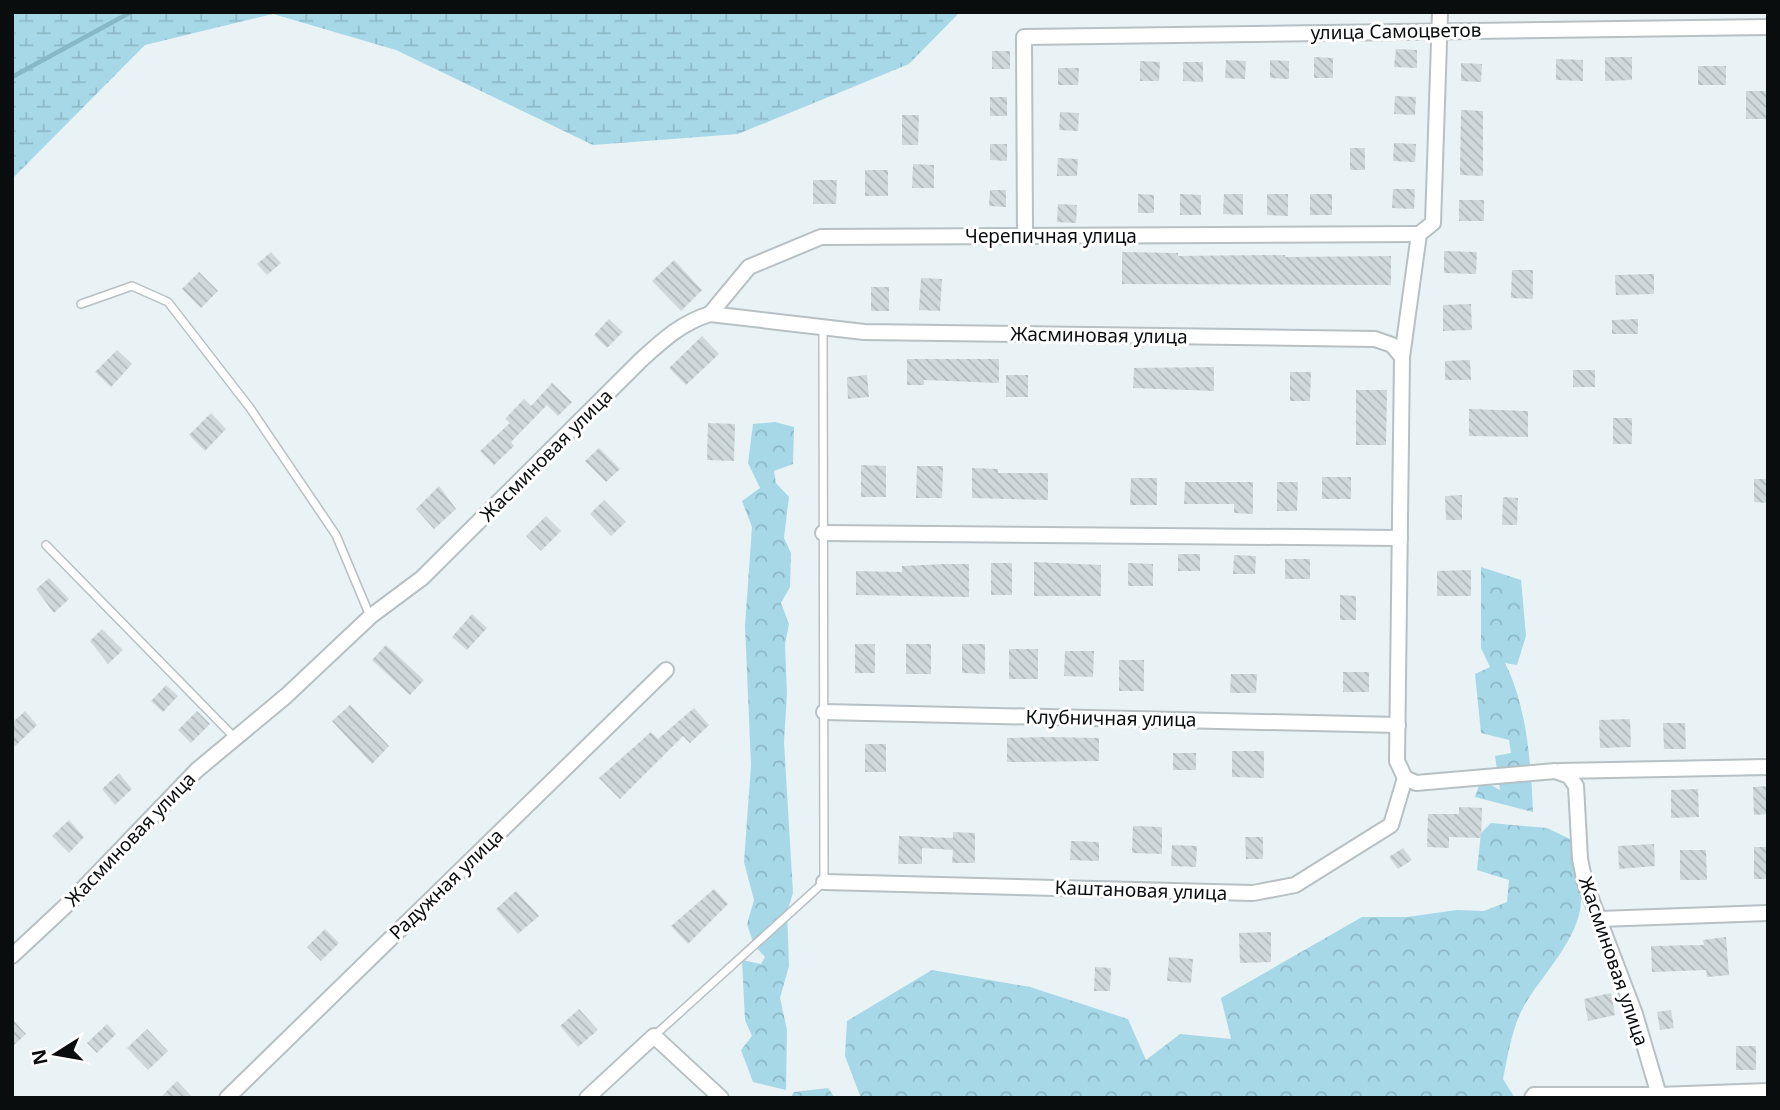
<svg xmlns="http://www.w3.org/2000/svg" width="1780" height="1110" font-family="'Noto Sans',sans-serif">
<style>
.forest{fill:url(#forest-crowns)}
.wetland{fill:url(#wetland-marsh)}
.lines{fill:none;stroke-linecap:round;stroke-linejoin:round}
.stream{stroke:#87b8c8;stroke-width:4.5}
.building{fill:url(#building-back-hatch)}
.lane-casing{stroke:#b7c0c3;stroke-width:10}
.street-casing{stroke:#b7c0c3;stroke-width:18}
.lane{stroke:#fff;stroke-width:7}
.street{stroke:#fff;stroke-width:14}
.labels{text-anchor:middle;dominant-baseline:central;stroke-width:6;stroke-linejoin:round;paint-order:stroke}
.street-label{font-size:19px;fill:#0a0d0e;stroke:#fff}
</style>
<defs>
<pattern id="forest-crowns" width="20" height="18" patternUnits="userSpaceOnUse" patternTransform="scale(1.75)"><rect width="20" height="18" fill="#a7d8e8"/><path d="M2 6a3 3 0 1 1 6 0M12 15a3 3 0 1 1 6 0" fill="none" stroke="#8eb8c6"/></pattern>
<pattern id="wetland-marsh" width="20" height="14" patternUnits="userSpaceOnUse" patternTransform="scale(1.75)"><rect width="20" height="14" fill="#a7d8e8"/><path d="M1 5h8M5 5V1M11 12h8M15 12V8" fill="none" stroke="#8eb8c6"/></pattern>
<pattern id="building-back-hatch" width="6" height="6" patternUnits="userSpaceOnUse" patternTransform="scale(1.75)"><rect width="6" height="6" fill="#cfd8db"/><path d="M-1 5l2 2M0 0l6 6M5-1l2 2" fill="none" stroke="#b0b8bb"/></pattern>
</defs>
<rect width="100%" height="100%" fill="#e9f2f5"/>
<g class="forest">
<path d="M775 422 794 427 793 464 774 471 776 483 789 497 784 538 791 553 790 587 781 603 789 624 785 644 787 693 784 742 793 893 787 912 789 966 780 998 787 1030 786 1090 753 1082 741 1050 752 1036 745 1020 742 960 761 964 765 957 754 945 747 924 754 900 744 862 751 765 745 626 752 527 742 501 760 488 748 463 753 424Z"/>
<path d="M1481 567 1521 580 1526 636 1517 665 1505 663C1527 707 1531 763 1533 812L1475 797 1481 780 1500 790 1495 756 1511 753 1509 740 1481 733 1475 674 1490 667 1481 648Z"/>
<path d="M1491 823 1547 828 1574 841C1576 860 1582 882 1581 901 1580 938 1541 976 1524 1006 1512 1027 1508 1055 1503 1079L1515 1098H861L845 1056 847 1021 932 970 1030 987 1128 1019 1146 1060 1180 1034 1231 1039 1221 998 1362 917H1407L1457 910 1484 911 1507 902 1509 880 1477 870 1481 833Z"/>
<path d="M828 1088 835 1098H791L794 1092Z"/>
</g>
<path class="wetland" d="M12 12H960L909 64 738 134 593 145 396 50 273 14 145 45 12 179Z"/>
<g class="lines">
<path class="stream" d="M12 77 131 12"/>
</g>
<g class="building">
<path d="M1396 49 1417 50V68L1394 67Z"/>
<rect x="992" y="51" width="18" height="18"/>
<path d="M1314 57 1333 58V78H1314Z"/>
<path d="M1605 57H1632V80L1605 81Z"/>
<path d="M1556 59 1583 60V81L1556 80Z"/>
<path d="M1226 60 1246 61 1245 79 1225 78Z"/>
<path d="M1270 60 1289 61V79L1270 78Z"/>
<path d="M1140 61 1160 62 1159 81H1140Z"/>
<path d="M1183 62H1203V82L1183 81Z"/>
<path d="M1461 63 1482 64 1481 82 1461 81Z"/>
<rect x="1698" y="66" width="28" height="19"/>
<path d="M1058 68H1079L1078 85H1058Z"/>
<rect x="1746" y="91" width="22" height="28"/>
<path d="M1395 96 1416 97 1415 115 1394 114Z"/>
<rect x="990" y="97" width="17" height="19"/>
<path d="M1461 110 1483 111V176L1460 175Z"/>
<path d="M1060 112 1079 113 1078 131 1059 130Z"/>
<path d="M902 115H919L918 145H902Z"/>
<path d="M1394 143 1416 144 1415 162 1393 161Z"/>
<path d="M990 144H1007V161L990 160Z"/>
<rect x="1350" y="148" width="15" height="22"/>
<path d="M1058 158 1078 159 1077 176H1057Z"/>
<path d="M913 164 934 165V188H912Z"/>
<rect x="865" y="170" width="23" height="26"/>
<path d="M813 180H837L836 204H813Z"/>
<path d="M1393 189H1415L1414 209 1392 208Z"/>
<path d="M990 190H1006V207L989 206Z"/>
<path d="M1138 194 1154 195V213H1138Z"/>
<path d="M1180 194 1201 195V215H1180Z"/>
<path d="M1224 194H1243V215L1223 214Z"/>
<path d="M1267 194H1288V216L1267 215Z"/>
<rect x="1310" y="194" width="22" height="21"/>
<rect x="1459" y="200" width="25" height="21"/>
<path d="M1058 204 1077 205 1076 223 1057 222Z"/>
<path d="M1444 251 1477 252 1476 274 1444 273Z"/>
<path d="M271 252 281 263 267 275 257 264Z"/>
<path d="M1122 252 1178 253V256L1285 255V257L1391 256V285L1122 284Z"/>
<path d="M674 260 702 290 681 311 652 281Z"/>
<path d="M1512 270H1533V299L1511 298Z"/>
<path d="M199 272 218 291 201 308 182 289Z"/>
<path d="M1654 274V294L1616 295 1615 275Z"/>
<path d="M921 278 942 279 940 311 919 310Z"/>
<rect x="871" y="287" width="18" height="24"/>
<path d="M1471 304 1472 330 1443 331V305Z"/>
<path d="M609 319 623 332 607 348 594 335Z"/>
<path d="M1638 319V334H1612V320Z"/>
<path d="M702 336 719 354 686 385 669 368Z"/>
<path d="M117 350 132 364 111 387 95 372Z"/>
<path d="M907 359H999V383L924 380V385H907Z"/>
<path d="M1470 360 1471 380H1445V361Z"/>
<path d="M1214 367V391L1133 388 1134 368Z"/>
<rect x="1573" y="370" width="22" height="17"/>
<path d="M1290 372H1311L1310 401H1290Z"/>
<path d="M867 375 869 397 848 399 847 377Z"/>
<rect x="1006" y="375" width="22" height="22"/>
<path d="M552 383 572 402 558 416 547 405 511 442 514 446 494 465 480 451 510 423 505 419 524 399 531 406Z"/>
<path d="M1356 390H1387L1386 445H1356Z"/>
<path d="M1469 409 1528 411V437L1469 436Z"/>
<path d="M211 413 226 429 205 451 189 435Z"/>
<rect x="1613" y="418" width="19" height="26"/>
<path d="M708 423 735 424 734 461 707 460Z"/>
<path d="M599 448 620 469 606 482 585 461Z"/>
<path d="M861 465 886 466V497H861Z"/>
<path d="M917 466H943L942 498H916Z"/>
<path d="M972 468 998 469V473H1048V500L972 498Z"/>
<rect x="1322" y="477" width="29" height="22"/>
<path d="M1131 478H1157V505H1130Z"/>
<path d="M1754 479H1768V503L1754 502Z"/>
<path d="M1185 482H1253V514L1234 513V504H1184Z"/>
<path d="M1277 482H1298L1297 511H1277Z"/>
<path d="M439 486 456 509 434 529 416 509Z"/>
<path d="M1462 495V520H1446L1445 496Z"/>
<path d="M1503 497 1518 498 1517 525H1502Z"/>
<path d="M604 500 626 522 611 536 590 514Z"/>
<path d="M546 516 561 531 541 551 526 536Z"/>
<rect x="1178" y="554" width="22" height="17"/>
<path d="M1234 555 1256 556 1255 574H1233Z"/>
<rect x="1285" y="559" width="25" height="20"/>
<path d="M1034 562 1101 565V596H1034Z"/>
<rect x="991" y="563" width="21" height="32"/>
<path d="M1128 563 1153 564V586H1128Z"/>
<path d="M945 564H969V597L856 595V571L902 572V566Z"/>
<path d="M1471 570V596H1437V571Z"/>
<path d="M49 578 69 599 54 613 36 589Z"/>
<path d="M1340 595 1356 596V620H1340Z"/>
<path d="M472 614 487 628 467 650 452 637Z"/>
<path d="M102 629 123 650 108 664 90 641Z"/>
<rect x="855" y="644" width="20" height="29"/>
<rect x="906" y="644" width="25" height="30"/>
<path d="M962 644H985V674L962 673Z"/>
<path d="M386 645 424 680 410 695 372 660Z"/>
<rect x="1009" y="649" width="29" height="30"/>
<path d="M1065 651H1094L1093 677 1064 676Z"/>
<rect x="1119" y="660" width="25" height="31"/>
<rect x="1343" y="672" width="26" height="20"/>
<path d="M1231 674H1257L1256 693H1230Z"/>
<path d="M166 685 178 696 163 712 151 701Z"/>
<path d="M350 705 389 746 372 764 332 721Z"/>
<path d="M694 708 709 725 690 743 683 736 620 799 599 778 651 732 658 739Z"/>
<path d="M25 711 37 725 12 749V723Z"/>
<path d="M197 711 210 724 191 743 178 730Z"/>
<path d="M1630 719 1631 747 1600 748 1599 720Z"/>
<path d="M1663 723H1685L1686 749H1664Z"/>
<path d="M1045 737 1099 738V761L1007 762V738Z"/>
<rect x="865" y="744" width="21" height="28"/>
<path d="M1232 751H1264V778L1232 777Z"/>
<rect x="1173" y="753" width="23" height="17"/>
<path d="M119 773 132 789 115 805 102 789Z"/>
<path d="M1768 786V814L1754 815 1753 787Z"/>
<path d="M1698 789 1699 817 1671 818V790Z"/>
<path d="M1459 807 1482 808 1481 838 1449 837V848L1427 847 1428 814H1459Z"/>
<path d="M69 820 84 837 69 853 52 836Z"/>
<path d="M1133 826 1162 827V854L1132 853Z"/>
<path d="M953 832 975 833V863H952L953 850 922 848V864H898L899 836 953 838Z"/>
<path d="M1245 837H1263V859H1246Z"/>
<path d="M1071 841 1099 842V861L1070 860Z"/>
<path d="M1654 844 1655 866 1619 869 1618 846Z"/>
<path d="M1172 845 1197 846 1196 867 1171 866Z"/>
<rect x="1754" y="847" width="14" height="32"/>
<path d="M1403 848 1412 860 1398 869 1389 857Z"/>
<path d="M1680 850H1706L1707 880H1680Z"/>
<path d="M714 889 728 904 688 944 671 926Z"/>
<path d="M516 891 539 916 518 934 496 909Z"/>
<path d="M325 929 339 943 321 961 307 947Z"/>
<path d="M1271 932V962L1240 963 1239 933Z"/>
<path d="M1726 937 1729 975 1707 977 1706 970 1652 972 1651 946 1704 945 1703 940Z"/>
<path d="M1169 957 1193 959 1191 983 1167 981Z"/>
<path d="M1095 967 1111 968 1110 991H1094Z"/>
<path d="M1611 993 1615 1015 1588 1021 1584 999Z"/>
<path d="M579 1009 598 1030 578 1047 560 1026Z"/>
<path d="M1671 1010 1674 1028 1660 1030 1657 1012Z"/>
<path d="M12 1019 26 1034 12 1047Z"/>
<path d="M107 1024 116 1034 97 1053 87 1043Z"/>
<path d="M147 1029 168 1051 148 1070 127 1048Z"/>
<rect x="1736" y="1046" width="20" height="24"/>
<path d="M177 1081 193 1098H160Z"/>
</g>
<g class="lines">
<g class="lane-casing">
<g id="lane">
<path d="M81 304 132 286 168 302 250 408 336 535 370 616"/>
<path d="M46 545 235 738"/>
<path d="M654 1036 824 882 823 328"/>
</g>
</g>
<g class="street-casing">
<g id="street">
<path d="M1025 236 1024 37 1768 27"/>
<path d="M710 314 749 267 821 237 1419 234"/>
<path d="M1402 357 1419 234 1433 223 1440 12"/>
<path d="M823 533 1400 538"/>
<path d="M824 712 1398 725"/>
<path d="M1560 771 1768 767"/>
<path d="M824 882 1253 893 1295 885 1391 825 1405 778"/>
<path d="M1599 919 1768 913"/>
<path d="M12 956 72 900 197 770 286 696 371 616 422 578 641 360C663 340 681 323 710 314L864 332 1375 339 1392 345 1402 357 1397 761 1405 778 1416 783 1555 771 1569 776 1576 786 1580 859 1585 883 1635 1014 1659 1095 1768 1091"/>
<path d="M227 1098 666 670"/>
<path d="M587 1098 654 1036 721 1098"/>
<path d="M1532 1098 1534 1095H1659V1098"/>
</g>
</g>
<use href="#lane" class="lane"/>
<use href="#street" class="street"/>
</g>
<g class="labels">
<g class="street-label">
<text transform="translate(1396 31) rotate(-1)">улица Самоцветов</text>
<text x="1051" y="236">Черепичная улица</text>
<text transform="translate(1099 335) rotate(1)">Жасминовая улица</text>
<text transform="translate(546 455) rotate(-45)">Жасминовая улица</text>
<text transform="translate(1111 718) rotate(1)">Клубничная улица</text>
<text transform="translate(130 839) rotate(-46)">Жасминовая улица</text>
<text transform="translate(446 884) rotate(-44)">Радужная улица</text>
<text transform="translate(1141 890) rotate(2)">Каштановая улица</text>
<text transform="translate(1614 961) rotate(71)">Жасминовая улица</text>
</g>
</g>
<rect width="1780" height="1110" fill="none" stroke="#0a0d0e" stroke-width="28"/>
<g transform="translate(56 1054) rotate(259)" stroke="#ffffff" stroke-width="5" paint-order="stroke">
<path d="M0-5L12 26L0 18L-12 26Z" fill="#0a0d0e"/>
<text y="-10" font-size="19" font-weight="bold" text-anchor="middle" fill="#0a0d0e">N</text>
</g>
</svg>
